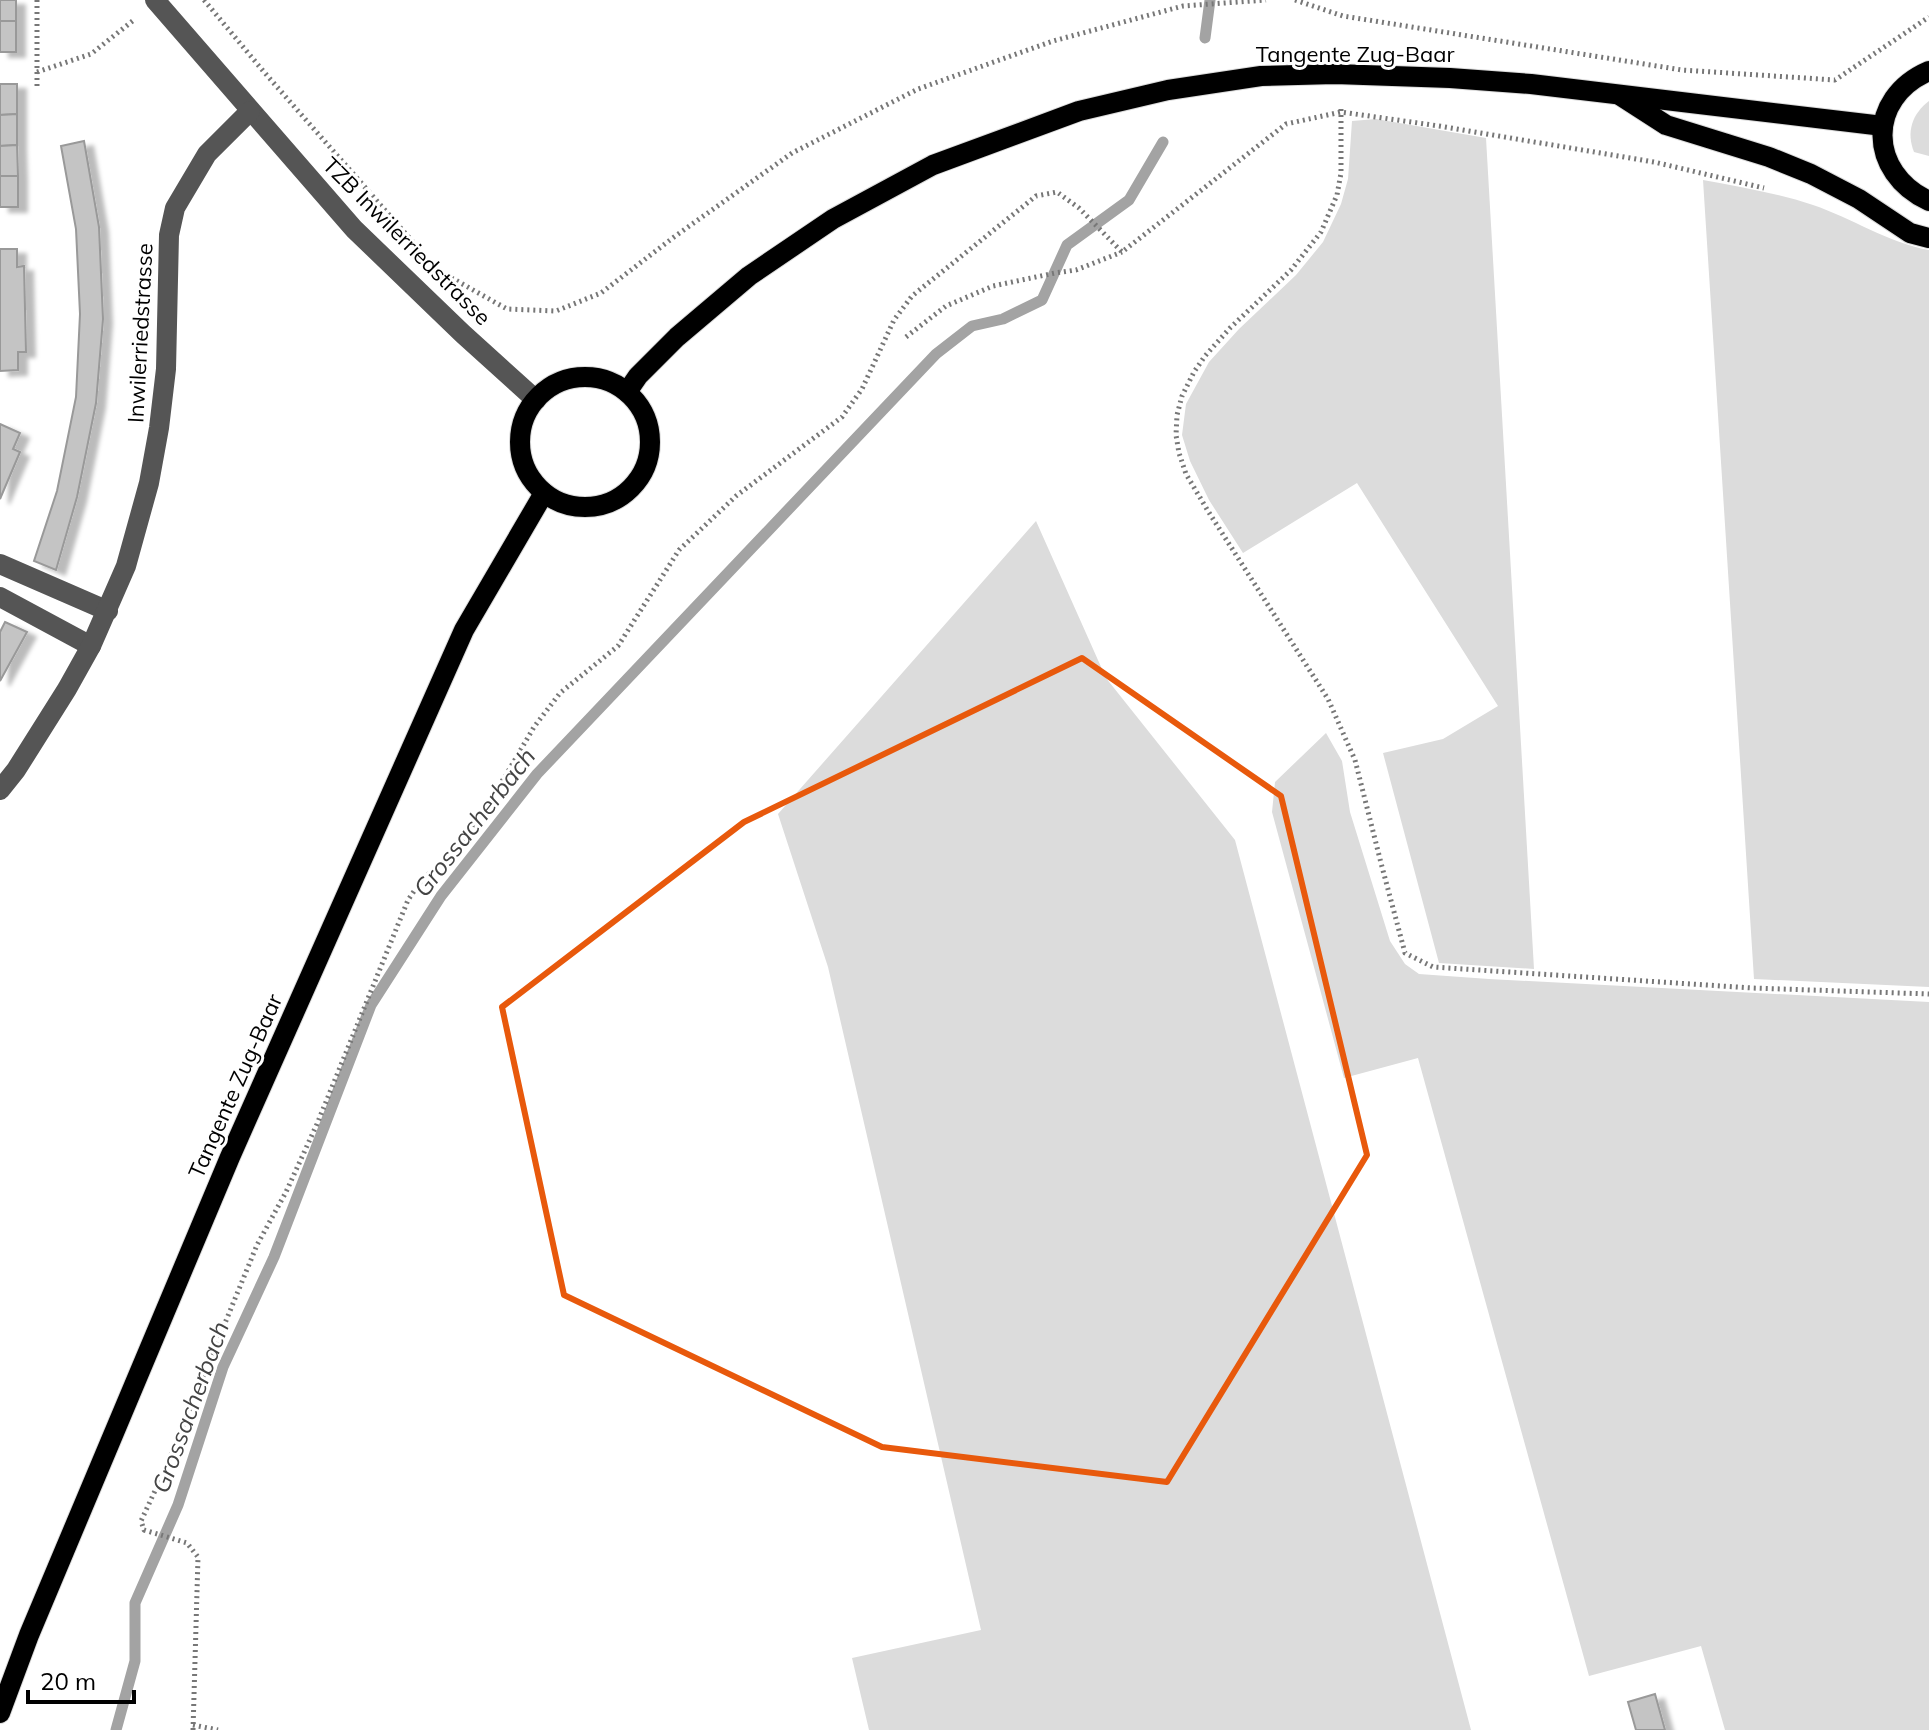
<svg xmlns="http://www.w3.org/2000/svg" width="1929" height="1730" font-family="Mulish,sans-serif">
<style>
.green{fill:#dcdcdc}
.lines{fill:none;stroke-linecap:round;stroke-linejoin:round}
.stream{stroke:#a3a3a3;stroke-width:11}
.building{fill:#c4c4c4;stroke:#999;stroke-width:2;filter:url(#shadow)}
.major-casing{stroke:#dbdbdb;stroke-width:22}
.path{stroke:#777;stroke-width:5;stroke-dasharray:2 4;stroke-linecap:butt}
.minor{stroke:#555;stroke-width:20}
.major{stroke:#000;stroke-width:20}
.marked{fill:none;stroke:#e8590c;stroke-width:6;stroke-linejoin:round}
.labels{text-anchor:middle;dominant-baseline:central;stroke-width:6;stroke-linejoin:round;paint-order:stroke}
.street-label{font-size:22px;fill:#000;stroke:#fff}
.water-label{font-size:24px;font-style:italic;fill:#444;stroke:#fff}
</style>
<defs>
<filter id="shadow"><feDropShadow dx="9" dy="5" stdDeviation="2" flood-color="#0004"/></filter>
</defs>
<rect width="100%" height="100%" fill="#fff"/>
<g class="green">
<path d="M1929 101V156L1914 152C1906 132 1912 114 1929 101Z"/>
<path d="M1376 119 1486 138 1534 969 1439 963 1383 753 1443 739 1498 706 1357 483 1243 553 1209 500 1190 461 1182 435 1186 404 1209 362 1239 329 1296 275 1323 242 1341 204 1348 179 1352 121Z"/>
<path d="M1703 180C1740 187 1777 193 1813 205 1852 218 1888 243 1929 250V987L1754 979Z"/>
<path d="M1036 521 1106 678 1235 840 1471 1730H869L852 1658 981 1630 828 967 778 814Z"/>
<path d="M1326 733 1342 761 1350 812 1390 941 1405 964 1419 974 1489 979 1929 1002V1730H1725L1701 1646 1589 1676 1418 1058 1344 1078 1272 812 1275 782Z"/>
</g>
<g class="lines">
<g class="stream">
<path d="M1205 38 1210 0"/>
<path d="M116 1730 135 1661V1603L178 1505 223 1367 274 1257 371 1005 441 896 537 774 936 354 972 326 1003 319 1042 300 1067 245 1129 200 1163 142"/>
</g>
</g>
<g class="building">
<rect x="0" y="0" width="16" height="21"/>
<rect x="0" y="21" width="16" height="31"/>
<path d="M0 84H17V114L0 115Z"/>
<path d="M17 114V145L0 146V115Z"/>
<path d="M84 141 99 227 103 319 96 403 77 497 56 570 34 561 57 491 76 397 80 314 76 229 61 146Z"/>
<path d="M17 145 18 176H0V146Z"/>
<rect x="0" y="176" width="18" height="31"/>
<path d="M0 249H17V267L24 266 26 352H18V370L0 371Z"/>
<path d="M0 424 20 433 13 449 20 452 0 499Z"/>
<path d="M5 622 27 632 0 681V632Z"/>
<path d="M1655 1694 1665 1730H1636L1628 1702Z"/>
</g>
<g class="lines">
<g class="major-casing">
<g id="major">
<path d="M1929 71C1866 98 1868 173 1929 201"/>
<path d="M1621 96 1666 125 1769 157 1811 174 1859 199 1910 233 1929 238"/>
<circle cx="585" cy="442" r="65"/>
<path d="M627 392 638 376 677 337 749 276 833 219 933 165 1079 111 1168 90 1261 76 1335 74 1450 78 1531 84 1883 126"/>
<path d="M0 1713 29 1635 230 1157 464 630 544 493"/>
</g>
</g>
<g class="path">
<path d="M37 0V86"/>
<path d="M204 0 264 72 420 250"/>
<path d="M1295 0 1343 16 1682 70 1835 80 1929 17"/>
<path d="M37 72 91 54 135 19"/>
<path d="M1341 109V173L1337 195 1321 232 1291 270 1230 328 1205 356 1194 372 1182 396 1177 415 1176 435 1179 453 1186 474 1208 511 1328 699 1355 760 1381 863 1405 953 1433 967 1752 988 1929 994"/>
<path d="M441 272 507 309 556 311 601 293 674 237 792 153 918 89 1053 41 1183 6 1266 0"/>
<path d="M906 337 946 306 993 286 1055 273 1076 270 1122 252"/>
<path d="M193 1725 218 1730"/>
<path d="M193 1730 198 1557 187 1543 144 1530 141 1521 166 1467 257 1245 286 1192 317 1124 408 900 421 881 450 855 471 829 506 775 534 727 560 693 618 646 679 550 736 496 842 417 862 389 894 320 912 296 1036 196 1057 192 1079 208 1122 252 1286 124 1341 112 1439 126 1654 162 1764 188"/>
</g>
<g class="minor">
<path d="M155 0 354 229 463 334 536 400"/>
<path d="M0 564 108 611"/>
<path d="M0 597 91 646"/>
<path d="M0 790 16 770 67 689 91 646 126 566 149 483 159 428 166 369 169 235 175 208 207 154 250 111"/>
</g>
<use href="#major" class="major"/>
</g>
<path class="marked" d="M1082 658 1281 796 1367 1155 1167 1482 882 1447 564 1295 502 1007 744 822Z"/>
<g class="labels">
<g class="street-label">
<text x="1355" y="54">Tangente Zug-Baar</text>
<text transform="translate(407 241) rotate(45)">TZB Inwilerriedstrasse</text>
<text transform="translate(140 333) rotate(-87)">Inwilerriedstrasse</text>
<text transform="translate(235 1086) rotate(-66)">Tangente Zug-Baar</text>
</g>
<g class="water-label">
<text transform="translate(474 822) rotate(-52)">Grossacherbach</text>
<text transform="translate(190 1407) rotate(-70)">Grossacherbach</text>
</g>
</g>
<path d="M28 1690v12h106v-12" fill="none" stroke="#000000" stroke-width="4"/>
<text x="40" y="1690" font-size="24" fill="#000000" stroke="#ffffff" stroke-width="6" paint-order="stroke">20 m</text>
</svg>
